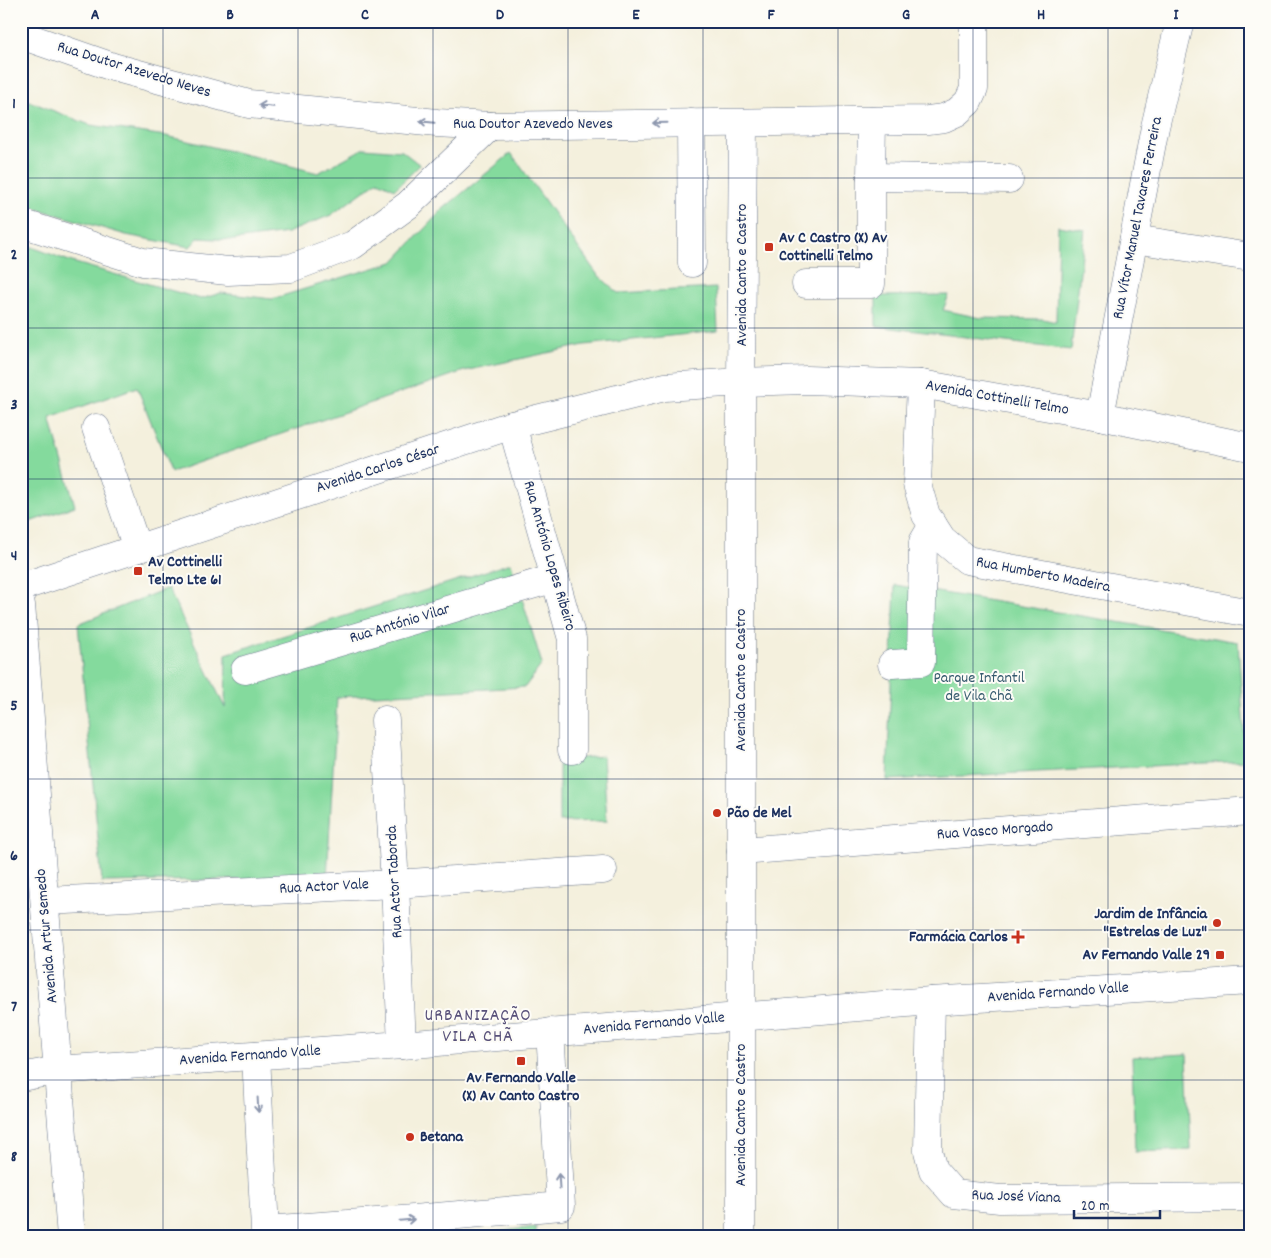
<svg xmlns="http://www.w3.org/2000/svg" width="1271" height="1258" font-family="Dekko,sans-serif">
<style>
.green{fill:#84da9d;stroke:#50847e}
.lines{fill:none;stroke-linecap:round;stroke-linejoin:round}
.minor-casing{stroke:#67738a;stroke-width:29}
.minor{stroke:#fff;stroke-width:28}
.oneway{stroke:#8d97ae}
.grid{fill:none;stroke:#1b2f5e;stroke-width:1;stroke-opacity:0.55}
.poi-dot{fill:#c8321e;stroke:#fdfcf7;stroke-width:2}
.labels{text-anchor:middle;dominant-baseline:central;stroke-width:4;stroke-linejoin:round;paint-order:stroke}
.street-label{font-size:16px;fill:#1b2f5e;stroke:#fdfcf7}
.poi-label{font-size:16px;font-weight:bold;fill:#1b2f5e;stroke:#fdfcf7;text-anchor:start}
.park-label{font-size:16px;fill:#355a6e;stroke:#fdfcf7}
.neighbourhood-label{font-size:18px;letter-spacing:1px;fill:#58517a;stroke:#fdfcf7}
.neatline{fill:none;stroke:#1b2f5e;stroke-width:2}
.grid-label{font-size:16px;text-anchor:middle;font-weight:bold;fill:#1b2f5e}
</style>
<rect width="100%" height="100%" fill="#fdfcf7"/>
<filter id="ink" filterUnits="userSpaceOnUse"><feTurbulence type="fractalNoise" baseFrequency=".02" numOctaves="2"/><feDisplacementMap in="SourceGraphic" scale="10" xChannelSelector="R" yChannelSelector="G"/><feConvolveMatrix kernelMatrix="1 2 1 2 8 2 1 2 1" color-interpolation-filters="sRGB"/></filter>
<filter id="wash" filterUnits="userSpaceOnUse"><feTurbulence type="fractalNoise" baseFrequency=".0096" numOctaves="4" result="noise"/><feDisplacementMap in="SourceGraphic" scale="20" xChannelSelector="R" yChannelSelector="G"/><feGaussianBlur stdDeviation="1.12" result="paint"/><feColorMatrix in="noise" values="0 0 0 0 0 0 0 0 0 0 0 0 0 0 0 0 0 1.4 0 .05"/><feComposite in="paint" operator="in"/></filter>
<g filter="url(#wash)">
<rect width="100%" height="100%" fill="#f4f0dd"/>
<g class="green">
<path d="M21 98 90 125 166 136 256 157 318 173 364 148 402 151 420 165 395 189 378 181 331 215 287 233 234 240 198 238 190 247 126 235 21 204Z"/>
<path d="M511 153 597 274 618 293 716 288 718 331 584 345 464 371 171 472 137 387 50 418 75 506 21 525V243L72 262 201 299 221 293 272 299 393 262 443 209Z"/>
<path d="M1058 226 1085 230 1071 350 876 326V296L949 295 943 310 981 318 1043 319 1056 322Z"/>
<path d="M511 563 542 664 525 687 337 697 327 878 102 882 78 624 168 588 225 708 226 654Z"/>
<path d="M895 585 1238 642 1246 761 887 780Z"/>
<path d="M603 756 607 821 559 822V760Z"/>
<path d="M1187 1054 1191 1150 1135 1152 1132 1057Z"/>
<path d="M536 1227V1237H450Z"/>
</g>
</g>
<g filter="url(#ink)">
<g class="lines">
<g class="minor-casing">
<g id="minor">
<path d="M21 35 113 67 249 104 437 123 490 126 928 120 944 118 957 112 968 102 974 89V21"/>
<path d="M691 123 692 263"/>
<path d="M871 177 872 121"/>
<path d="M21 223 143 262 228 271 291 268 353 245 408 205 490 126"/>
<path d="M1134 239 1250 257"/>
<path d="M806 284H871V177L1009 179"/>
<path d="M921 384 917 484 926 515 933 525 942 539 967 560 1250 613"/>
<path d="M1100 416 1155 127 1180 21"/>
<path d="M512 425 572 639V750"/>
<path d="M96 428 137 548"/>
<path d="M21 587 512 425 665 387 741 382 807 380 921 384 1100 416 1250 447"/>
<path d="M21 605 71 1237"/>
<path d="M892 664 921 662 923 542 933 525"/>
<path d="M245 670 555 578"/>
<path d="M385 720 395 884 402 1045"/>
<path d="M741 851 1250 811"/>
<path d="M45 901 395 884 603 870"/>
<path d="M931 1001 928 1151 933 1170 954 1194 1000 1199 1250 1197"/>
<path d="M256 1056 265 1230 390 1221 561 1206 550 1032"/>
<path d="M21 1077 58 1070 402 1045 931 1001 1250 981"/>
<path d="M741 1237V382L743 123"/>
</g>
</g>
<use href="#minor" class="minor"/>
</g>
<defs><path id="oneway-shaft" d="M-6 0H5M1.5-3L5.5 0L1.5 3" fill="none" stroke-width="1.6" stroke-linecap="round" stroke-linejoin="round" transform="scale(1.25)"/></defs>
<g class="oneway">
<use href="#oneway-shaft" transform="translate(266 106) rotate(-174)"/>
<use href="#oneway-shaft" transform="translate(427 122) rotate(-174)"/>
<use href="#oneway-shaft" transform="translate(660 123) rotate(179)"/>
<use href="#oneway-shaft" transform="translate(258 1105) rotate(87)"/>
<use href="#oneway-shaft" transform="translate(559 1181) rotate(-94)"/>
<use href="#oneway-shaft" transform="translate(407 1220) rotate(-5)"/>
</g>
</g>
<path class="grid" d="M163 21V1237M298 21V1237M433 21V1237M568 21V1237M703 21V1237M838 21V1237M973 21V1237M1108 21V1237M21 178H1250M21 328H1250M21 479H1250M21 629H1250M21 779H1250M21 930H1250M21 1080H1250"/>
<g class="poi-dot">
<rect x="764" y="242" width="10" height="10" rx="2.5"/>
<rect x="133" y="566" width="10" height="10" rx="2.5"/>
<circle cx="717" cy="813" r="5"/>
<circle cx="1217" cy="923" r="5"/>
<path d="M1015.5 929.5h5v5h5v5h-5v5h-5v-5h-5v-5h5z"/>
<rect x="1215" y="950" width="10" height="10" rx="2.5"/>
<rect x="516" y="1056" width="10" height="10" rx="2.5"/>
<circle cx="410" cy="1137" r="5"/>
</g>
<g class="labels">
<g class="street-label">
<text transform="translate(134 70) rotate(17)">Rua Doutor Azevedo Neves</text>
<text x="533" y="124">Rua Doutor Azevedo Neves</text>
<text transform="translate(1138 218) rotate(-79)">Rua Vítor Manuel Tavares Ferreira</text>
<text transform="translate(742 275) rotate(-90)">Avenida Canto e Castro</text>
<text transform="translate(997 398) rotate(10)">Avenida Cottinelli Telmo</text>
<text transform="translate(378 469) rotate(-18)">Avenida Carlos César</text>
<text transform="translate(549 556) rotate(74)">Rua António Lopes Ribeiro</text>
<text transform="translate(1043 575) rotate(11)">Rua Humberto Madeira</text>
<text transform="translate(400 624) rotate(-17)">Rua António Vilar</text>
<text transform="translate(741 680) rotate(-90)">Avenida Canto e Castro</text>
<text transform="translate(995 831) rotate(-4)">Rua Vasco Morgado</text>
<text transform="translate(395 882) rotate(-93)">Rua Actor Taborda</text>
<text transform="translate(324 887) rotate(-3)">Rua Actor Vale</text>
<text transform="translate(47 936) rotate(-95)">Avenida Artur Semedo</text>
<text transform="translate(1058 993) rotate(-4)">Avenida Fernando Valle</text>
<text transform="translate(654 1024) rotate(-5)">Avenida Fernando Valle</text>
<text transform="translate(250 1056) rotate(-4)">Avenida Fernando Valle</text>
<text transform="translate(741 1115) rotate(-90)">Avenida Canto e Castro</text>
<text transform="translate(1016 1197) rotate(2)">Rua José Viana</text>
</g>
<g class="poi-label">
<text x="779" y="238">Av C Castro (X) Av<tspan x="779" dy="18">Cottinelli Telmo</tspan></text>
<text x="148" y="562">Av Cottinelli<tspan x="148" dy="18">Telmo Lte 61</tspan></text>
<text x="727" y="813">Pão de Mel</text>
<text x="1207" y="914" text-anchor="end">Jardim de Infância<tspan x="1207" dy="18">"Estrelas de Luz"</tspan></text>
<text x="1008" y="937" text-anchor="end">Farmácia Carlos</text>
<text x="1210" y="955" text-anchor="end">Av Fernando Valle 29</text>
<text x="521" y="1078" text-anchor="middle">Av Fernando Valle<tspan x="521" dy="18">(X) Av Canto Castro</tspan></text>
<text x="420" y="1137">Betana</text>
</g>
<g class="park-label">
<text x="979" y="678">Parque Infantil<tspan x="979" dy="18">de Vila Chã</tspan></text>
</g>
<g class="neighbourhood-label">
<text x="478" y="1016">URBANIZAÇÃO<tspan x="478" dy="21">VILA CHÃ</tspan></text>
</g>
</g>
<rect width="1271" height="1258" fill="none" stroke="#fdfcf7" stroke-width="55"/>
<path d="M1074 1210v8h86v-8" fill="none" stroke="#1b2f5e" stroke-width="2.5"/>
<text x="1081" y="1210" font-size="15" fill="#1b2f5e" stroke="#fdfcf7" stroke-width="4" paint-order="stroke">20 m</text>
<rect x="28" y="28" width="1216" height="1202" class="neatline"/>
<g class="grid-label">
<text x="95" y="19">A</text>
<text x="230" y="19">B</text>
<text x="365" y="19">C</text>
<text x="500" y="19">D</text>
<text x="636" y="19">E</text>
<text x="771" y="19">F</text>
<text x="906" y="19">G</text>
<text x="1041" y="19">H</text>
<text x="1176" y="19">I</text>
<text x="14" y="108">1</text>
<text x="14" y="259">2</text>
<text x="14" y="409">3</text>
<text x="14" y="560">4</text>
<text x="14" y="710">5</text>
<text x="14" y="860">6</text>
<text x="14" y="1011">7</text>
<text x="14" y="1161">8</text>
</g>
</svg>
